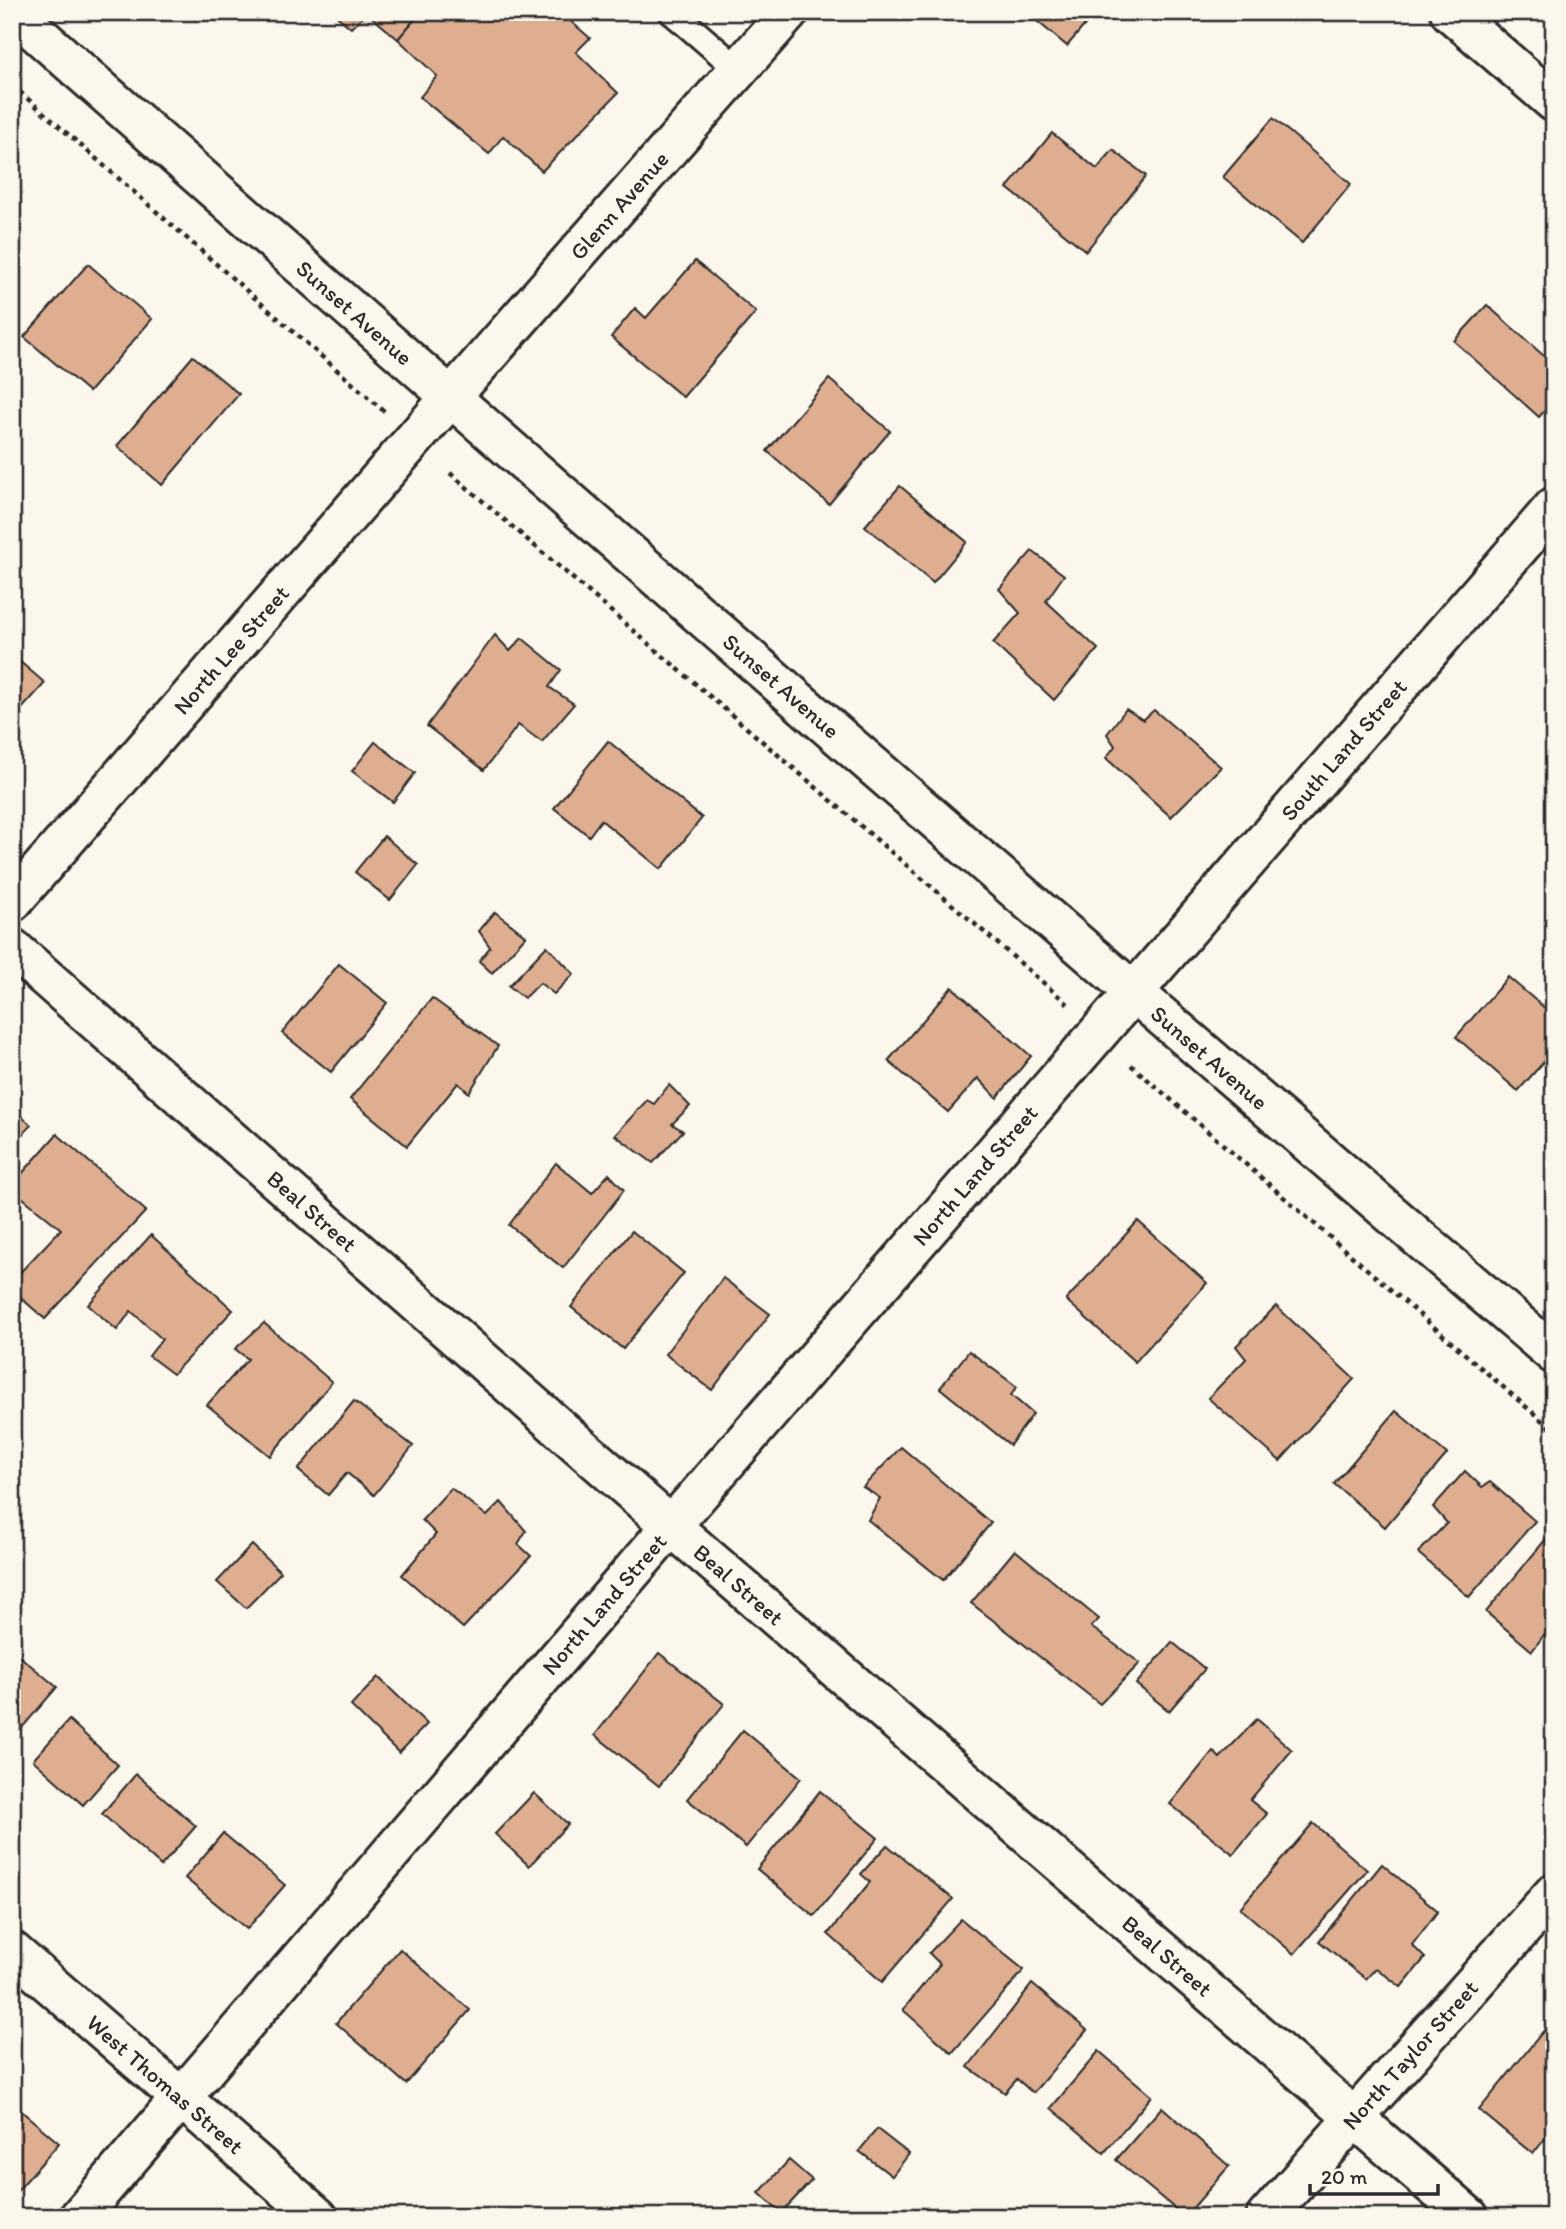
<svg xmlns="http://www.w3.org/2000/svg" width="1566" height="2229" font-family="Itim,sans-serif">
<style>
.building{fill:#dfae91;stroke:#2b2b2b;stroke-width:2}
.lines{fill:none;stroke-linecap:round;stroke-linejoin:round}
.lane-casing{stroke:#2b2b2b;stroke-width:30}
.street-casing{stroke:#2b2b2b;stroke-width:44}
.primary-casing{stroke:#2b2b2b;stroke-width:44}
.path{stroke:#2b2b2b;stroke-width:4.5;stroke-dasharray:5 5;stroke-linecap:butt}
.lane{stroke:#fbf7ec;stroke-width:24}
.street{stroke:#fbf7ec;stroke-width:38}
.primary{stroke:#fbf7ec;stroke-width:38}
.labels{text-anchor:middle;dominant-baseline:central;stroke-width:6;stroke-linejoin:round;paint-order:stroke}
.street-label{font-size:23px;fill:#2b2b2b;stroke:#fbf7ec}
</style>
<rect width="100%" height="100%" fill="#fbf7ec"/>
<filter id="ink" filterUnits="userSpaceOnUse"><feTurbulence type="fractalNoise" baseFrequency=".0143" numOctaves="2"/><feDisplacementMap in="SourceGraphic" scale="14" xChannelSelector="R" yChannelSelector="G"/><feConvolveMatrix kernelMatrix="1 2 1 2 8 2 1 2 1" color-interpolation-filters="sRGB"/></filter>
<g filter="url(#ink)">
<g class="building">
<path d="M332 12H421L398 39 367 13 351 28Z"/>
<path d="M421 12H560L590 38 576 52 618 93 542 171 503 136 489 154 420 97 437 76 398 39Z"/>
<path d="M1026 12H1096L1067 46Z"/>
<path d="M1273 118 1351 184 1302 243 1223 177Z"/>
<path d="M1052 133 1097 169 1113 150 1146 176 1086 251 1007 188Z"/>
<path d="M695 261 756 312 683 397 611 337 635 308 646 318Z"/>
<path d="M88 264 152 319 89 392 24 337Z"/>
<path d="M1487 305 1554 365V400L1539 417 1454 341Z"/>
<path d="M193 356 239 394 162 485 117 446Z"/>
<path d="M829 379 890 431 829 504 767 451Z"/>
<path d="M900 486 967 542 933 583 865 526Z"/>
<path d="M1032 551 1064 575 1046 601 1098 649 1054 700 993 643 1020 613 999 589Z"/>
<path d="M495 635 510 651 522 638 561 670 549 687 574 704 542 742 518 725 484 770 427 726Z"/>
<path d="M12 655 45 683 12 720Z"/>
<path d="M1126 709 1143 720 1154 710 1221 767 1171 817 1106 758 1115 746 1107 734Z"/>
<path d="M608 741 702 818 661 869 601 820 589 836 554 808Z"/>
<path d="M375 742 415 773 393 802 352 771Z"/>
<path d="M384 836 418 865 390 900 355 872Z"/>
<path d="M495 912 526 936 492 973 479 961 490 947 479 931Z"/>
<path d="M547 946 574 974 554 994 540 983 524 998 509 986Z"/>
<path d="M339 964 387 1003 331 1072 282 1033Z"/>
<path d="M1508 977 1554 1016V1050L1518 1091 1456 1037Z"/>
<path d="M952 987 1031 1056 997 1098 978 1078 948 1112 888 1061Z"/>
<path d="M432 998 498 1046 469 1093 458 1083 407 1146 350 1099Z"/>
<path d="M669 1085 690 1106 672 1124 683 1131 653 1163 615 1135 647 1100 654 1104Z"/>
<path d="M12 1108 31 1125 12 1146Z"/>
<path d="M57 1134 146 1211 45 1319 12 1290V1281L61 1229 12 1189V1185Z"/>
<path d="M556 1163 592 1193 609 1174 624 1190 563 1268 509 1225Z"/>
<path d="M1138 1221 1207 1283 1135 1362 1066 1300Z"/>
<path d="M632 1231 684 1273 623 1349 571 1307Z"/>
<path d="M151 1235 233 1310 173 1374 149 1356 162 1339 131 1311 117 1330 88 1305Z"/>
<path d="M723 1278 770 1314 712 1390 665 1354Z"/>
<path d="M1276 1306 1354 1379 1280 1461 1208 1398 1246 1359 1236 1346Z"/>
<path d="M264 1323 332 1382 270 1456 207 1405 248 1359 235 1349Z"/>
<path d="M969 1351 1017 1387 1011 1395 1033 1414 1010 1445 940 1388Z"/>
<path d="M354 1401 413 1446 374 1495 347 1473 328 1495 298 1470Z"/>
<path d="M1396 1411 1447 1454 1385 1527 1334 1484Z"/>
<path d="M901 1447 991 1523 943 1580 868 1520 880 1498 863 1487Z"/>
<path d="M1465 1471 1482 1487 1490 1482 1535 1521 1469 1597 1418 1553 1447 1523 1433 1507Z"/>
<path d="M451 1488 487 1516 501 1502 526 1531 518 1544 531 1556 463 1628 402 1575 436 1534 422 1520Z"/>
<path d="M1550 1534 1554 1538V1644L1544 1635 1532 1651 1486 1612Z"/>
<path d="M252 1545 281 1572 246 1608 217 1582Z"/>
<path d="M1015 1550 1099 1619 1091 1627 1140 1663 1100 1704 971 1603Z"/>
<path d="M1172 1642 1205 1669 1169 1711 1136 1684Z"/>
<path d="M12 1650 57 1687 15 1736 12 1734Z"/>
<path d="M659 1653 724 1704 659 1786 595 1735Z"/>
<path d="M378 1677 427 1724 399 1753 351 1706Z"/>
<path d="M1257 1719 1292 1750 1250 1800 1267 1814 1233 1854 1170 1804 1213 1751 1220 1758Z"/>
<path d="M69 1720 118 1765 83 1805 33 1760Z"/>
<path d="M743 1730 801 1778 746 1847 687 1799Z"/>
<path d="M136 1774 196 1826 161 1866 102 1814Z"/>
<path d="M820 1791 878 1838 814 1916 757 1869Z"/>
<path d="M534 1793 568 1824 529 1866 495 1834Z"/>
<path d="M1313 1823 1367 1870 1294 1954 1240 1908Z"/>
<path d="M223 1833 285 1885 247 1929 185 1878Z"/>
<path d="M887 1845 953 1899 882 1982 828 1934 870 1882 861 1874Z"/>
<path d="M1382 1864 1438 1911 1412 1945 1425 1958 1401 1987 1376 1968 1366 1979 1319 1941Z"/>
<path d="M961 1919 1024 1970 952 2053 903 2010 940 1964 929 1953Z"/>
<path d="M400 1949 470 2010 406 2084 336 2023Z"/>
<path d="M1032 1984 1087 2030 1033 2093 1017 2079 1005 2093 968 2067Z"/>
<path d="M1554 2018V2127L1533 2154 1479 2110Z"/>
<path d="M1099 2051 1152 2096 1104 2153 1051 2108Z"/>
<path d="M12 2103 59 2143 12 2197Z"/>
<path d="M1162 2107 1229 2166 1185 2217 1116 2160Z"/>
<path d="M877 2129 909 2154 892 2176 859 2151Z"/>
<path d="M789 2160 812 2180 781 2213 759 2193Z"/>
</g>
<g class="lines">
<g class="lane-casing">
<path id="lane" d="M672 12 739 70"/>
</g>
<g class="street-casing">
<g id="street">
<path d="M1450 12 1554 102"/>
<path id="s1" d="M12 902 450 398 789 12"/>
<path id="s2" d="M12 948 671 1526 1469 2217"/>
<path id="s3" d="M79 2217 671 1526 1554 507"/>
<path id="s4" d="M1266 2217 1554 1893"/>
</g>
</g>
<g class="primary-casing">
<g id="primary">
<path id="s5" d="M13 12C524 463 1037 911 1554 1354"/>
<path id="s6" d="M12 1951 318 2217"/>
</g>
</g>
<g class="path">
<path d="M12 85 385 412"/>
<path d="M450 473 1068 1004"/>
<path d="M1131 1065 1554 1431"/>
</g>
<use href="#lane" class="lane"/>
<use href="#street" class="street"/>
<use href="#primary" class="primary"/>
</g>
</g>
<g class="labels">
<g class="street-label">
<text stroke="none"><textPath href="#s1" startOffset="924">Glenn Avenue</textPath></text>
<text stroke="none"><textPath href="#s5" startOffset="455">Sunset Avenue</textPath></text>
<text stroke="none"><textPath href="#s1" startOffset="334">North Lee Street</textPath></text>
<text stroke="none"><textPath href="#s5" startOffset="1022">Sunset Avenue</textPath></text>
<text stroke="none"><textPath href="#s3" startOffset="1937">South Land Street</textPath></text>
<text stroke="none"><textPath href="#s5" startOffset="1589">Sunset Avenue</textPath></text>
<text stroke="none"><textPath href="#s3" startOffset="1374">North Land Street</textPath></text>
<text stroke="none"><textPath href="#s2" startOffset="399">Beal Street</textPath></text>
<text stroke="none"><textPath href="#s2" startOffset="966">Beal Street</textPath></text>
<text stroke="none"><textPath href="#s3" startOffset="807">North Land Street</textPath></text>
<text stroke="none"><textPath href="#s2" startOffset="1533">Beal Street</textPath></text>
<text stroke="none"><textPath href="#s4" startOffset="217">North Taylor Street</textPath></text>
<text stroke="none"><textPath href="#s6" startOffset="203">West Thomas Street</textPath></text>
</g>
</g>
<rect width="1566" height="2229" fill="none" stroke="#fbf7ec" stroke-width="42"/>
<rect x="21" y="21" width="1524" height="2187" fill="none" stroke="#2b2b2b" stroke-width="2.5" filter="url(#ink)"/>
<path d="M1310 2184v10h128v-10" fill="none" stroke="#2b2b2b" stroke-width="3.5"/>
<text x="1321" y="2184" font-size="21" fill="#2b2b2b" stroke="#fbf7ec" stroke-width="5" paint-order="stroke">20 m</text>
</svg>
